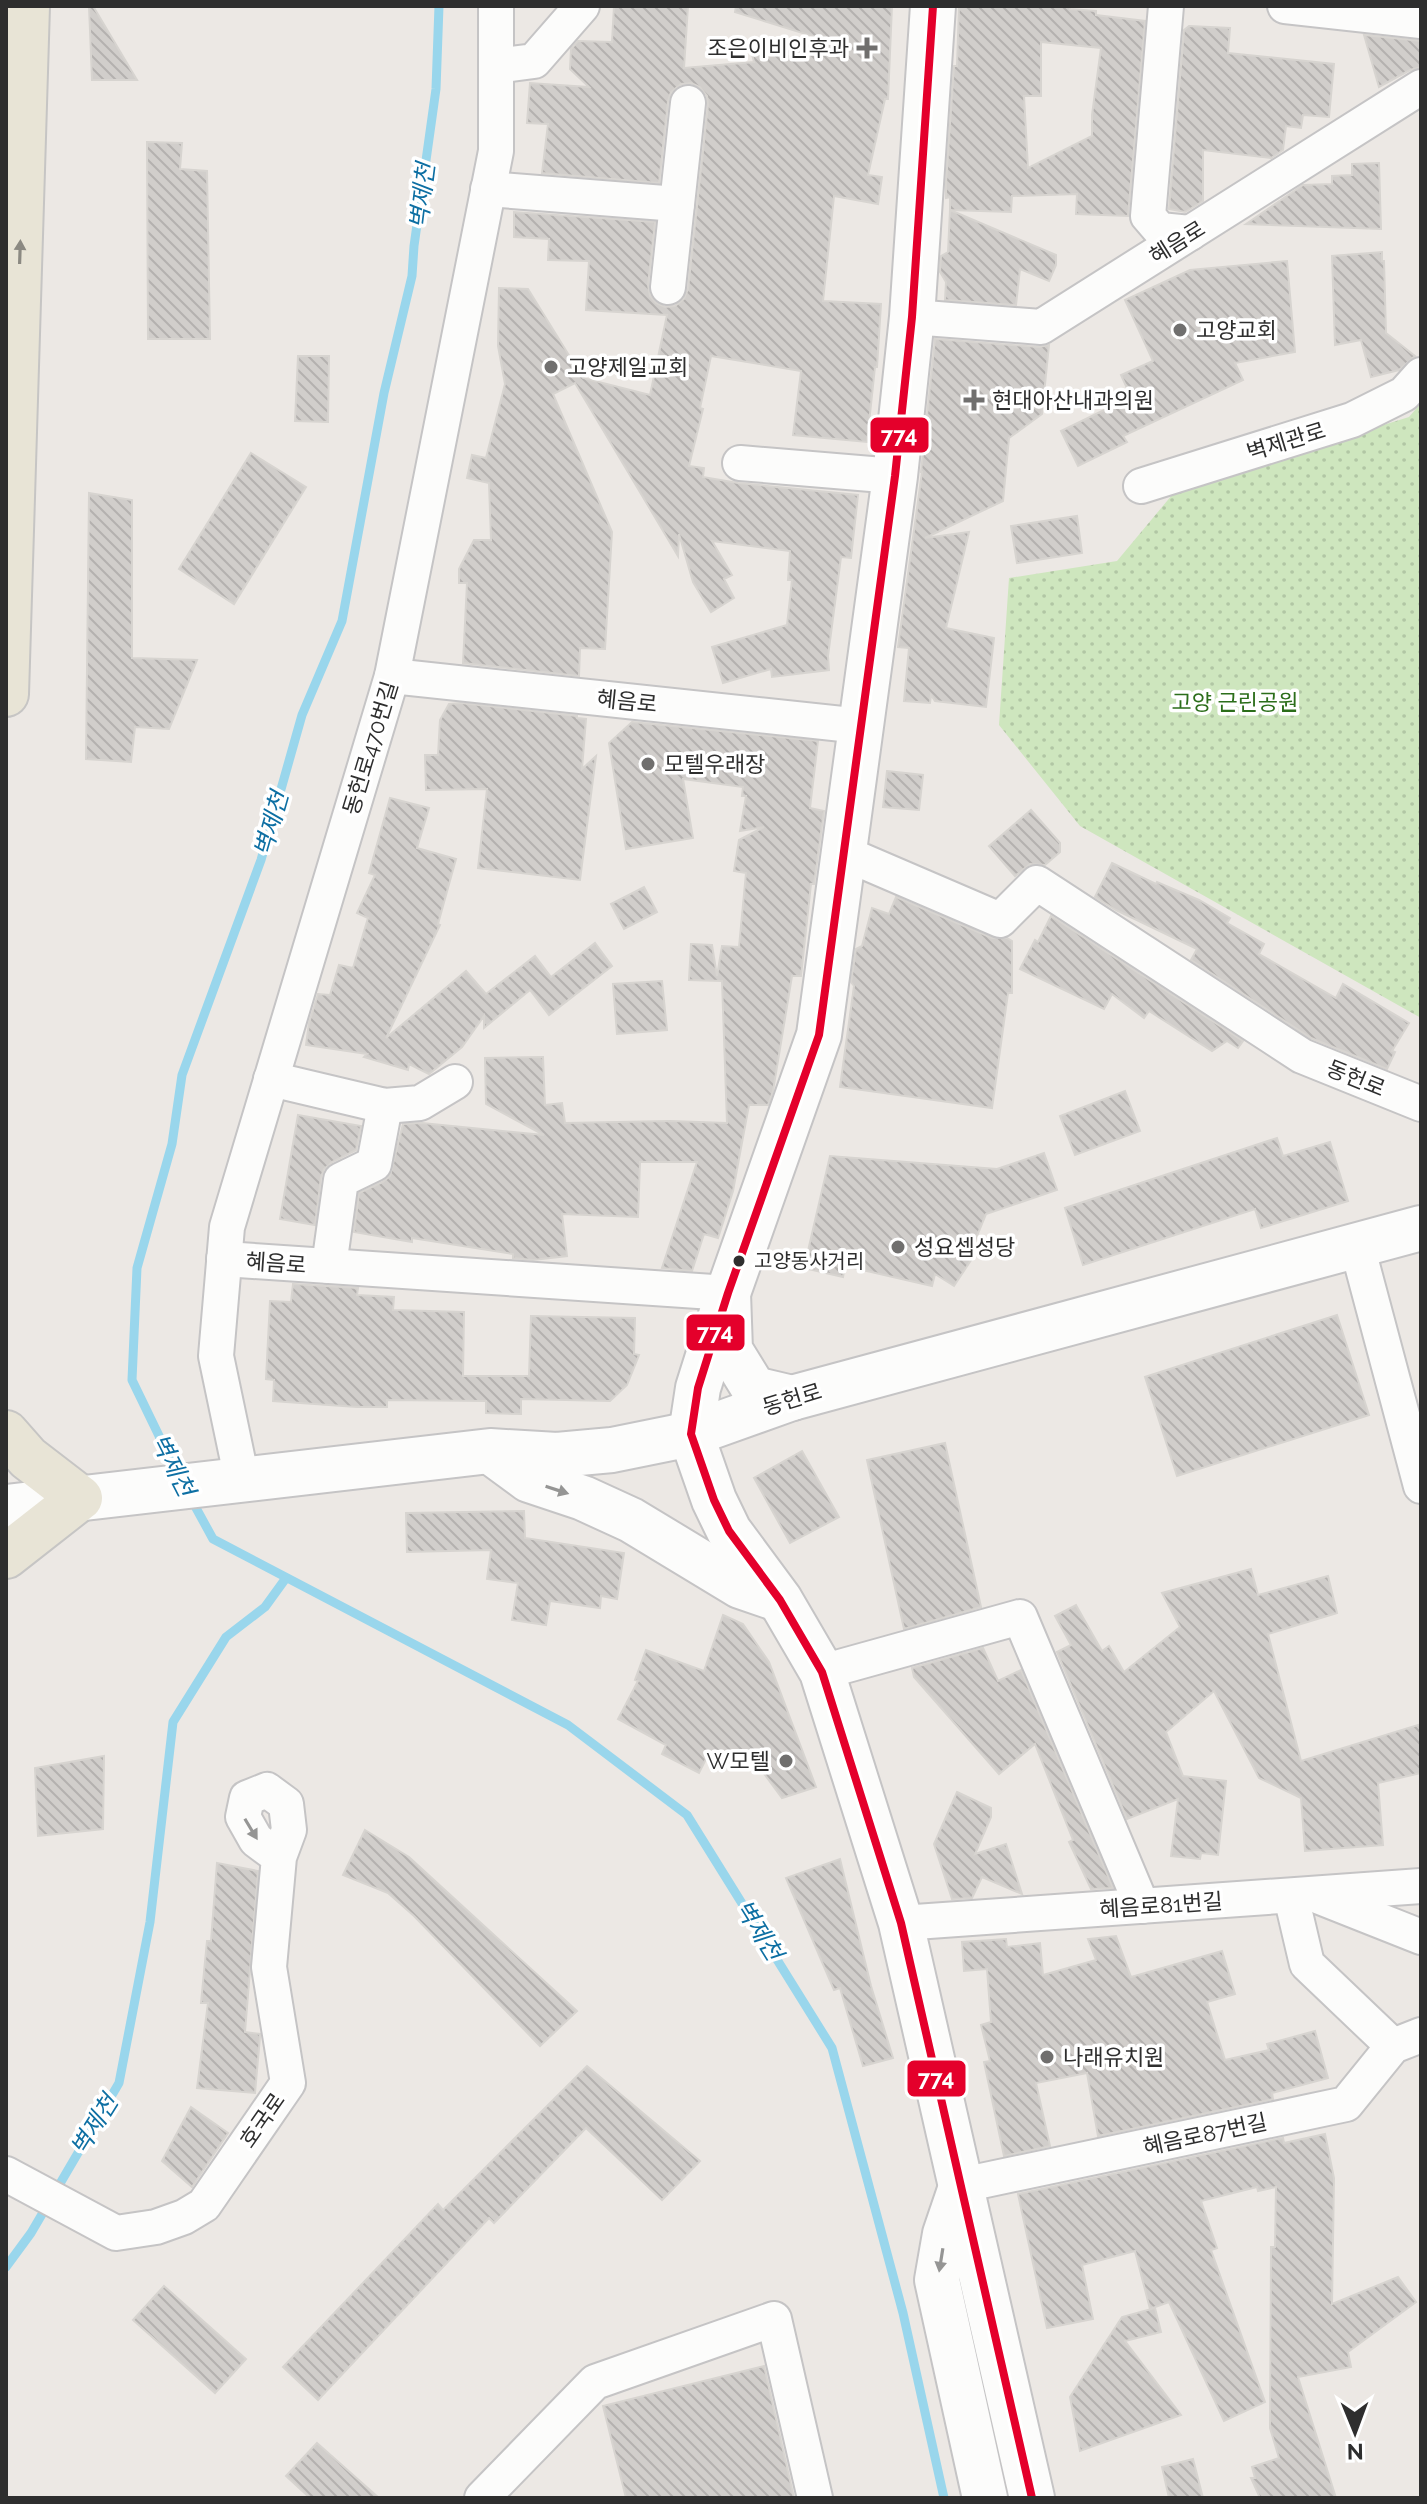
<svg xmlns="http://www.w3.org/2000/svg" width="1427" height="2504" font-family="Raleway,'Noto Sans KR',sans-serif">
<style>
.grass{fill:url(#grass-dots)}
.lines{fill:none;stroke-linecap:round;stroke-linejoin:round}
.stream{stroke:#99d6ec;stroke-width:9}
.building{fill:url(#building-back-hatch);stroke:#d7d4d0;stroke-width:2;fill-rule:evenodd}
.minor-casing{stroke:#c5c4c5;stroke-width:38}
.tertiary-casing{stroke:#c5c4c5;stroke-width:48}
.secondary-casing{stroke:#c5c4c5;stroke-width:48}
.primary-casing{stroke:#c6c5c4;stroke-width:48}
.minor{stroke:#fcfcfb;stroke-width:34}
.tertiary{stroke:#fcfcfb;stroke-width:44}
.secondary{stroke:#fcfcfb;stroke-width:44}
.primary{stroke:#e8e4d6;stroke-width:44}
.bus-1-casing{stroke:#fff;stroke-width:14}
.bus-1{stroke:#e4002b;stroke-width:8}
.oneway{fill:#8b8982}
.oneway2{fill:#959594}
.poi-dot{fill:#706f6e;stroke:#fff;stroke-width:3}
.bus-dot{fill:#2e2e2e;stroke:#fff;stroke-width:3}
.labels{text-anchor:middle;dominant-baseline:central;stroke-width:7;stroke-linejoin:round;paint-order:stroke}
.bus-label{font-size:20px;fill:#2e2e2e;stroke:#fff;text-anchor:start}
.poi-label{font-size:22px;fill:#2e2e2e;stroke:#fff;text-anchor:start}
.street-label{font-size:22px;fill:#2e2e2e;stroke:#fff}
.park-label{font-size:22px;fill:#2c6e1b;stroke:#fff}
.water-label{font-size:24px;font-style:italic;fill:#0d6fa3;stroke:#fff}
.line-badge{stroke:#fff;stroke-width:3}
.badge-label{font-size:22px;text-anchor:middle;font-weight:bold;fill:#fff}
</style>
<defs>
<pattern id="grass-dots" width="8" height="8" patternUnits="userSpaceOnUse" patternTransform="scale(2)"><rect width="8" height="8" fill="#cee6be"/><path d="M2 2h.1M6 6h.1" fill="none" stroke="#b1c6a4" stroke-width="1.8" stroke-linecap="round"/></pattern>
<pattern id="building-back-hatch" width="6" height="6" patternUnits="userSpaceOnUse" patternTransform="scale(2)"><rect width="6" height="6" fill="#d1cecb"/><path d="M-1 5l2 2M0 0l6 6M5-1l2 2" fill="none" stroke="#b4b1af"/></pattern>
</defs>
<rect width="100%" height="100%" fill="#ece8e4"/>
<path class="grass" d="M1421 403V1018L1080 826 999 725 1009 578 1117 561 1177 489 1409 417Z"/>
<g class="lines">
<g class="stream">
<path d="M177 1473 132 1380 137 1268 172 1144 182 1075 261 860 302 715 342 621 384 393 412 276 414 246 436 89 439 6"/>
<path d="M190 1497 213 1539 568 1725 687 1815 832 2048 903 2313 944 2498"/>
<path d="M6 2267 31 2233 119 2083 150 1922 173 1722 226 1637 265 1607 286 1578"/>
</g>
</g>
<g class="building">
<path d="M89 6H93L137 80H92Z"/>
<path d="M614 6H688L684 68 754 62 752 54 822 39 735 12 736 6H892L888 99H885L868 175 882 177 878 204 834 196 823 301 881 304 877 367H875L867 442 793 435 801 371 711 356 700 408 703 409 689 466 704 468 703 477 738 483 858 495 851 558 841 557 828 656 829 670 772 677 771 669 723 683 712 647 787 625 792 580H788L790 551 712 541 732 575 724 579 734 598 711 612 693 582 679 534 678 556 575 383 553 394 612 532 605 649 580 648 579 676 463 663 467 583H459V569L474 540H491L489 483 467 478 472 455 486 458 505 384 498 346 499 288 528 289 583 378 650 395 667 315 586 310 589 261 548 260 549 239 514 237V212L655 222 648 285 650 296 656 303 665 307 675 306 684 299 688 289 708 105 707 96 700 87 691 83 681 84 671 92 668 101 659 183 542 173 548 124 527 123 530 83 589 87 570 69 571 49 578 41 612 42Z"/>
<path d="M959 6H1070V9L1096 11V15L1145 21 1128 216 1076 214 1077 194 1012 196 1011 212 950 210V197L946 198V183L954 66H957ZM1041 42 1101 48 1092 115V136L1028 168 1024 96H1041Z"/>
<path d="M1189 26 1230 28 1228 53 1334 64 1329 117 1303 115 1301 128 1286 126 1283 150 1271 158 1203 150V201L1185 212 1169 209 1184 30Z"/>
<path d="M1364 35 1421 41V67L1410 70 1379 87Z"/>
<path d="M147 142 182 143 180 169 207 171 210 339H148Z"/>
<path d="M1379 163 1381 229 1246 224 1303 185 1332 184V176L1352 175V164Z"/>
<path d="M950 210 1056 255V265L1049 281 1020 269 1016 305 945 300 946 282 940 272 941 256 948 252Z"/>
<path d="M1382 252V261H1384L1386 333 1415 356 1399 370 1371 377 1361 340 1335 345 1332 256Z"/>
<path d="M1287 261 1295 352 1235 363 1243 380 1123 436 1127 442 1078 466 1061 431 1131 397 1121 375 1153 361 1125 300 1190 270Z"/>
<path d="M935 339 1039 347 1049 345 1042 414 1009 438 1003 501 925 538 969 532 946 628 994 638 986 707 935 701 931 695 930 703 904 701 909 648 898 647 922 472H921Z"/>
<path d="M298 356H329L328 422 295 421Z"/>
<path d="M251 453 306 487 234 604 179 569Z"/>
<path d="M89 493 132 500V658L197 660 169 729 135 727 131 762 86 759Z"/>
<path d="M1077 516 1082 553 1017 563 1011 526Z"/>
<path d="M461 703 577 716V718L586 719 582 769 596 756 580 880 478 868 487 789 426 790 425 755H438L440 720 449 704Z"/>
<path d="M632 722 818 741 810 808 824 811 814 884H811L801 976H792L773 1091 768 1105H749L733 1191 718 1238 704 1234 692 1271 662 1268 697 1162H640L638 1217 562 1214 567 1256 533 1260 513 1258V1254L412 1238V1242L354 1232 359 1193 383 1182 390 1176 403 1124 422 1123 544 1135 486 1104 485 1058 543 1057 545 1105 562 1103 565 1123 670 1121 727 1123 722 981 689 980 691 944 712 945 717 976 722 946 739 947 746 873 734 871 739 840 764 827 740 831 746 796H742L743 787 683 779 693 838 626 849 609 743Z"/>
<path d="M887 771 923 775 919 810 883 807Z"/>
<path d="M390 798 429 808 417 848 456 859 438 924 440 925 386 1038 466 971 486 994 535 956 551 977 595 943 612 966 549 1015 530 990 484 1028V1016L462 1047 429 1074 409 1064 408 1070 364 1057 367 1054 306 1045 309 1023 318 994 330 995 339 965 353 968 368 918 357 913 375 875 369 873Z"/>
<path d="M1031 810 1060 843V852L1045 865 1030 864 1015 876 989 846Z"/>
<path d="M1112 863 1156 884 1157 882 1199 900 1230 918 1227 923 1264 944 1259 954 1336 998 1343 984 1409 1023 1392 1051 1395 1052 1387 1069 1311 1038 1191 960 1197 949 1116 910 1095 897Z"/>
<path d="M644 887 657 912 624 929 611 904Z"/>
<path d="M896 897 992 938H1007L1012 941V993H1008L992 1108 840 1087 854 986 851 982 856 949 862 946 872 908 889 914Z"/>
<path d="M1051 916 1243 1041 1238 1048 1227 1041 1212 1051 1149 1011 1144 1018 1112 994 1104 1009 1020 969 1035 940 1038 942Z"/>
<path d="M662 981 667 1030 617 1034 613 984Z"/>
<path d="M1125 1091 1140 1131 1075 1155 1060 1116Z"/>
<path d="M298 1115 361 1126 356 1150 332 1162 324 1169 321 1177 315 1225 280 1219Z"/>
<path d="M1277 1138 1283 1156 1330 1142 1348 1201 1261 1228 1255 1209 1083 1265 1065 1208Z"/>
<path d="M1044 1153 1057 1190 986 1214 972 1248 977 1251 954 1286 935 1274 932 1286 845 1266 843 1277 804 1268 830 1156 997 1169Z"/>
<path d="M293 1284 358 1288 357 1295 394 1297 393 1310 464 1312 463 1376H529L531 1316 635 1318 634 1354 639 1355 627 1385 610 1401 521 1399V1414L486 1413V1401L387 1400V1407H357L273 1401 274 1380 266 1379 270 1301 291 1302Z"/>
<path d="M1337 1315 1369 1415 1177 1476 1145 1377Z"/>
<path d="M945 1443 981 1607 904 1629 867 1460Z"/>
<path d="M802 1451 839 1517 790 1543 754 1478Z"/>
<path d="M524 1511 525 1538 624 1553 617 1599 601 1596 600 1608 550 1601 546 1625 512 1620 518 1583 487 1579 491 1550 407 1552 406 1513Z"/>
<path d="M1251 1569 1258 1595 1328 1576 1337 1613 1268 1634 1301 1761 1421 1724V1773L1378 1783 1383 1845 1305 1851 1301 1798 1259 1778 1214 1691 1166 1732 1183 1776 1226 1781 1218 1855 1201 1853 1200 1859 1171 1856 1178 1799 1127 1819 1057 1652 1071 1645 1055 1616 1076 1605 1102 1651 1109 1646 1124 1672 1180 1627 1162 1593Z"/>
<path d="M723 1615 743 1624 769 1662 816 1787 782 1798 748 1752 708 1755 699 1773 662 1754 666 1745 618 1719 638 1681 635 1680 646 1650 704 1671Z"/>
<path d="M983 1648 998 1681 1021 1670 1113 1888 1091 1889 1069 1842 1073 1840 1035 1744 999 1774 914 1677 912 1668Z"/>
<path d="M104 1756 103 1829 38 1836 35 1768Z"/>
<path d="M957 1792 991 1808V1817L975 1854 1006 1844 1022 1894 982 1877 972 1898 952 1899 934 1844Z"/>
<path d="M365 1830 409 1857 577 2011 540 2046 414 1916 388 1893 343 1875Z"/>
<path d="M840 1859 871 1986 893 2058 863 2066 840 1988 834 1990 786 1878Z"/>
<path d="M217 1863 258 1871 245 2032 260 2034V2037L255 2093 197 2088 208 2003H201L207 1941H211Z"/>
<path d="M1116 1936 1131 1977 1222 1951 1235 1994 1207 2002 1225 2060 1269 2050 1267 2044 1315 2031 1328 2078 1272 2093 1273 2099 1098 2136 1087 2073 1036 2083 1050 2146 1004 2156 984 2062 990 2061 981 2025 991 2022 987 1969 964 1971 962 1942 1006 1939 1007 1947 1040 1943 1043 1975 1096 1960 1088 1939Z"/>
<path d="M587 2066 700 2161 662 2200 586 2128 494 2223 489 2218 318 2400 283 2367 438 2204 443 2210Z"/>
<path d="M191 2107 228 2133 192 2187 162 2161Z"/>
<path d="M1325 2134 1334 2178 1332 2304 1398 2277 1416 2302 1348 2352 1351 2367 1298 2377 1336 2498H1260L1251 2478H1255L1252 2467 1279 2458 1270 2428 1271 2247H1275L1276 2187 1258 2191 1257 2187 1201 2201 1217 2248 1211 2250 1265 2402 1224 2421 1169 2302 1150 2309 1135 2251 1082 2265 1093 2319 1047 2328 1018 2194 1283 2138 1284 2143Z"/>
<path d="M164 2286 246 2359 215 2393 133 2320Z"/>
<path d="M1155 2308 1161 2332 1125 2341 1181 2415 1080 2451 1070 2397 1122 2317Z"/>
<path d="M764 2366 794 2498H626L603 2406Z"/>
<path d="M317 2443 379 2498H310L286 2476Z"/>
<path d="M1193 2459 1203 2498H1169L1162 2467Z"/>
</g>
<g class="lines">
<g class="minor-casing">
<g id="minor">
<path d="M1166 6 1148 216 1160 230 1190 233"/>
<path d="M1285 6 1421 21"/>
<path d="M496 66 534 61 582 6"/>
<path d="M488 189 677 204"/>
<path d="M668 287 688 103"/>
<path d="M912 317 1041 327 1421 87"/>
<path d="M740 463 895 476"/>
<path d="M1141 486 1352 420 1404 394 1421 375"/>
<path d="M392 676 861 726"/>
<path d="M844 853 1000 920 1037 883 1302 1056 1421 1104"/>
<path d="M271 1079 385 1106 420 1103 455 1082"/>
<path d="M1357 1246 1421 1486"/>
<path d="M224 1259 728 1293"/>
<path d="M329 1266 341 1180 374 1164 385 1106"/>
<path d="M242 1480 216 1356 227 1227 392 676 496 151V6"/>
<path d="M822 1672 1020 1617 1142 1906"/>
<path d="M1291 1896 1307 1964 1393 2046"/>
<path d="M1320 1897 1421 1937"/>
<path d="M901 1923 1421 1886"/>
<path d="M6 2174 116 2233 156 2227 184 2217 204 2205 288 2083 269 1967 279 1857 289 1830 286 1804 267 1790 247 1798 243 1817 256 1840 279 1857"/>
<path d="M962 2185 1346 2104 1393 2046 1421 2035"/>
<path d="M482 2498 595 2382 774 2319 815 2498"/>
</g>
</g>
<g class="tertiary-casing">
<g id="tertiary">
<path d="M728 1293 730 1350 754 1389 792 1398"/>
<path d="M691 1434 792 1398 1421 1228"/>
</g>
</g>
<g class="secondary-casing">
<g id="secondary">
<path d="M933 6 912 317 895 476 819 1035 728 1293 698 1388 691 1434 714 1500 729 1531 780 1600 822 1672 901 1923 1032 2498"/>
<path d="M495 1455 529 1480 583 1498 631 1520 740 1586 778 1599"/>
<path d="M6 1507 490 1451 557 1455 612 1450 691 1434"/>
<path d="M961 2187 945 2234 937 2280 985 2498"/>
</g>
</g>
<g class="primary-casing">
<g id="primary">
<path d="M6 694 27 6"/>
<path d="M6 1433 28 1458 80 1498 6 1556"/>
</g>
</g>
<use href="#minor" class="minor"/>
<use href="#tertiary" class="tertiary"/>
<use href="#secondary" class="secondary"/>
<use href="#primary" class="primary"/>
<g class="bus-1-casing">
<path id="bus-1" d="M933 6 912 317 895 476 819 1035 728 1293 698 1388 691 1434 714 1500 729 1531 780 1600 822 1672 901 1923 1032 2498"/>
</g>
<use href="#bus-1" class="bus-1"/>
</g>
<defs><path id="oneway-solid" d="M-6-.8H1V-3.2L6.5 0L1 3.2V.8H-6Z" transform="scale(2)"/></defs>
<use class="oneway" href="#oneway-solid" transform="translate(20 252) rotate(-88)"/>
<g class="oneway2">
<use href="#oneway-solid" transform="translate(557 1490) rotate(18)"/>
<use href="#oneway-solid" transform="translate(251 1829) rotate(59)"/>
<use href="#oneway-solid" transform="translate(941 2260) rotate(99)"/>
</g>
<g class="poi-dot">
<path d="M863 36h8v8h8v8h-8v8h-8v-8h-8v-8h8z"/>
<circle cx="1180" cy="330" r="8"/>
<circle cx="551" cy="367" r="8"/>
<path d="M970 388h8v8h8v8h-8v8h-8v-8h-8v-8h8z"/>
<circle cx="648" cy="764" r="8"/>
<circle cx="898" cy="1247" r="8"/>
<circle cx="786" cy="1761" r="8"/>
<circle cx="1047" cy="2057" r="8"/>
</g>
<circle class="bus-dot" cx="739" cy="1261" r="7"/>
<g class="labels">
<g class="bus-label">
<text x="754" y="1261">고양동사거리</text>
</g>
<g class="poi-label">
<text x="849" y="48" text-anchor="end">조은이비인후과</text>
<text x="1196" y="330">고양교회</text>
<text x="567" y="367">고양제일교회</text>
<text x="992" y="400">현대아산내과의원</text>
<text x="664" y="764">모텔우래장</text>
<text x="914" y="1247">성요셉성당</text>
<text x="770" y="1761" text-anchor="end">W모텔</text>
<text x="1063" y="2057">나래유치원</text>
</g>
<g class="street-label">
<text transform="translate(1177 242) rotate(-32)">혜음로</text>
<text transform="translate(1286 441) rotate(-17)">벽제관로</text>
<text transform="translate(627 701) rotate(6)">혜음로</text>
<text transform="translate(370 748) rotate(-73)">동헌로470번길</text>
<text transform="translate(1356 1078) rotate(22)">동헌로</text>
<text transform="translate(276 1263) rotate(4)">혜음로</text>
<text transform="translate(792 1399) rotate(-17)">동헌로</text>
<text transform="translate(1161 1905) rotate(-4)">혜음로81번길</text>
<text transform="translate(262 2120) rotate(-55)">호국로</text>
<text transform="translate(1205 2134) rotate(-12)">혜음로87번길</text>
</g>
<g class="park-label">
<text x="1235" y="702">고양 근린공원</text>
</g>
<g class="water-label">
<text transform="translate(422 196) rotate(-83)">벽제천</text>
<text transform="translate(271 824) rotate(-74)">벽제천</text>
<text transform="translate(173 1465) rotate(63)">벽제천</text>
<text transform="translate(759 1930) rotate(58)">벽제천</text>
<text transform="translate(94 2125) rotate(-58)">벽제천</text>
</g>
</g>
<g class="line-badge">
<rect x="869" y="416" width="61" height="38" rx="8" fill="#e4002b"/>
<rect x="685" y="1313" width="61" height="39" rx="8" fill="#e4002b"/>
<rect x="906" y="2059" width="61" height="39" rx="8" fill="#e4002b"/>
</g>
<g class="badge-label">
<text x="899" y="443">774</text>
<text x="715" y="1340">774</text>
<text x="936" y="2086">774</text>
</g>
<rect width="1427" height="2504" fill="none" stroke="#2e2e2e" stroke-width="16"/>
<g transform="translate(1355 2432) rotate(179)" stroke="#ffffff" stroke-width="6" paint-order="stroke">
<path d="M0-6L14 30L0 20L-14 30Z" fill="#2e2e2e"/>
<text y="-12" font-size="22" font-weight="bold" text-anchor="middle" fill="#2e2e2e">N</text>
</g>
</svg>
